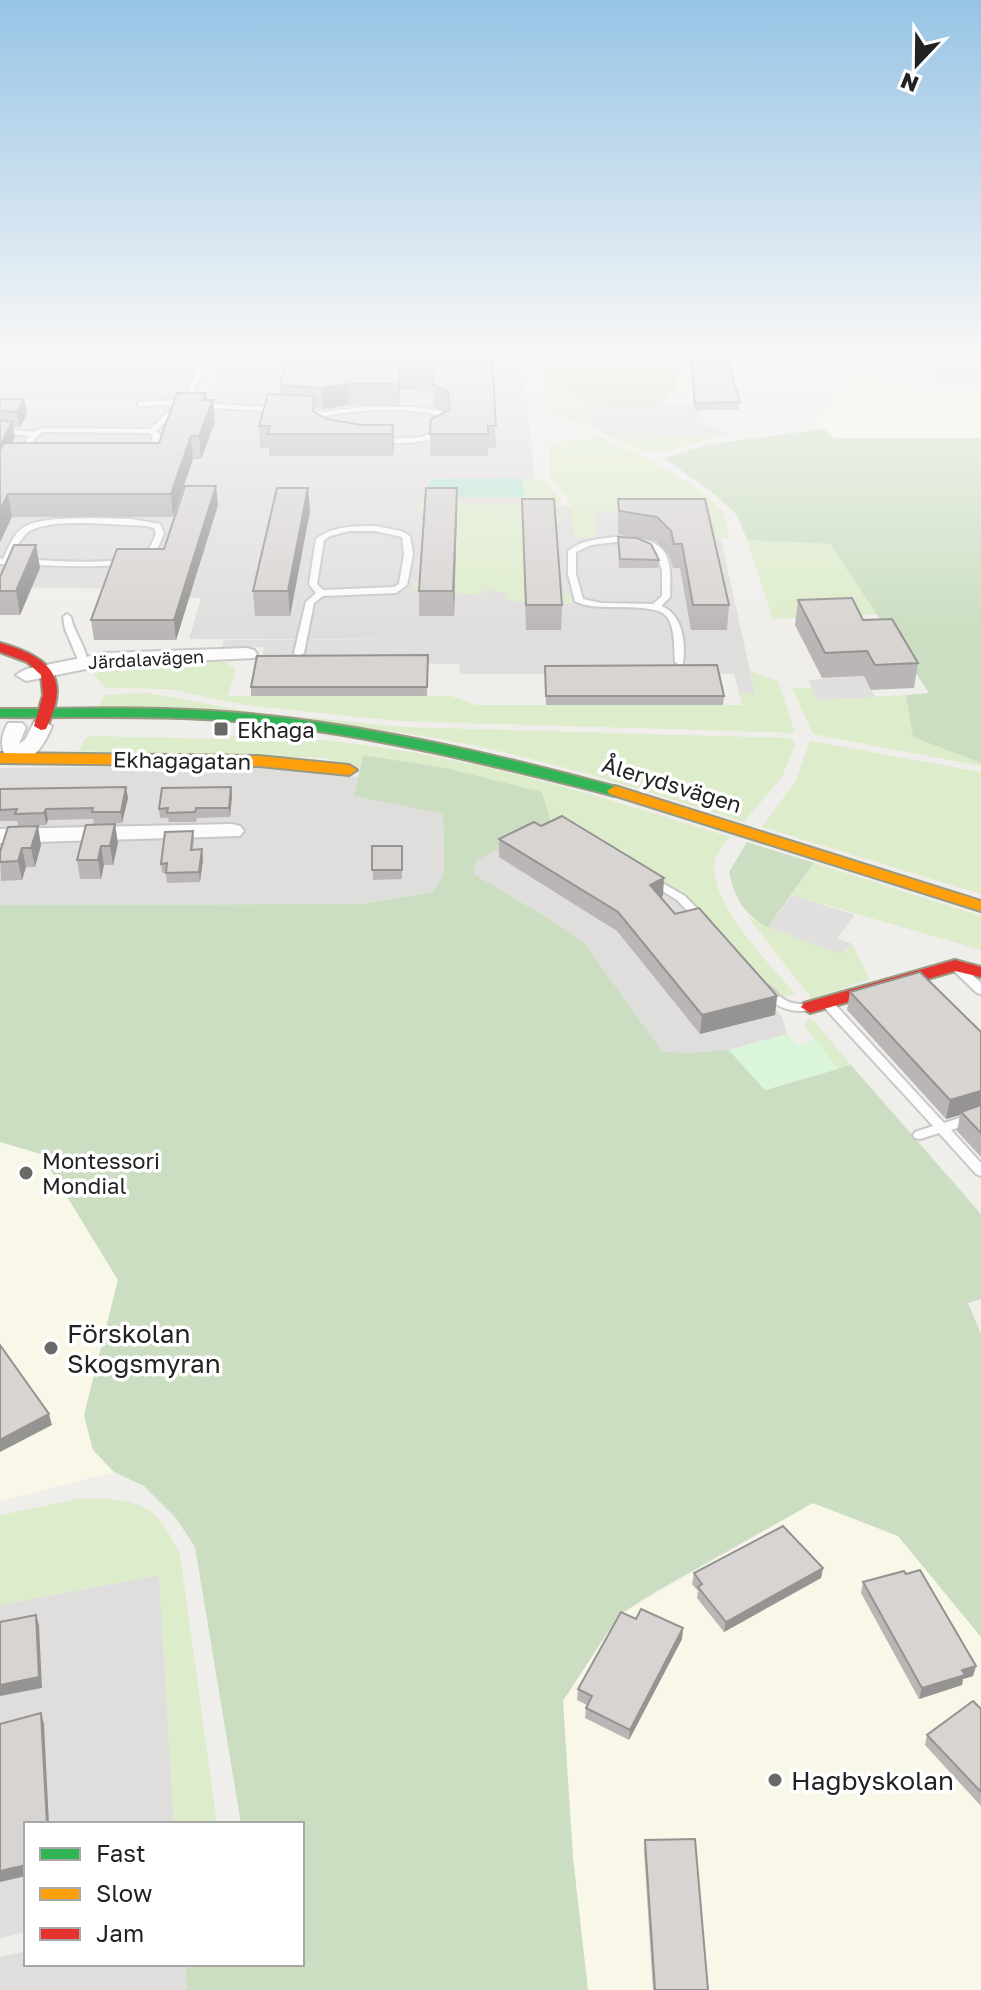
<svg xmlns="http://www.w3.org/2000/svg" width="981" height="1990" font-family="'Golos Text',sans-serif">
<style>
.residential{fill:#dfdedc}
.education{fill:#f8f7e8}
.grass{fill:#ddeccb}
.forest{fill:#cbdec1}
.park{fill:#daf5da}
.pitch{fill:#b7e6d2}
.parking{fill:#e0dfde}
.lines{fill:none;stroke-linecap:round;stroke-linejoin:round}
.lane-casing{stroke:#c9c8c7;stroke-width:4}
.street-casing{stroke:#c9c8c7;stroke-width:4}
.fast-casing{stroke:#999a82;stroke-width:4}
.slow-casing{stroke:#999a82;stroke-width:4}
.jam-casing{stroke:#999a82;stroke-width:4}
.lane{fill:#fdfcfc;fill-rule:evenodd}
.street{fill:#fdfcfc;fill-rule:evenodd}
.fast{fill:#30b455;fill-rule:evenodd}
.slow{fill:#ff9f0a;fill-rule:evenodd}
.jam{fill:#e5322d;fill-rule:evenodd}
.wall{fill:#b9b6b5}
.shaded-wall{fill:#969493}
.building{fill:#d7d4d2;stroke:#969493;stroke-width:2}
.poi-dot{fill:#6a6968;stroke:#fff;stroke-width:3}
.labels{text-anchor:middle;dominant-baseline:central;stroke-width:7;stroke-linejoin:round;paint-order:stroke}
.far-street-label{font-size:18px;fill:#222;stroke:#fff}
.poi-label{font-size:22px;fill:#222;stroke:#fff;text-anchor:start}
.street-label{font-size:22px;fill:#222;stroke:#fff}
.near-poi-label{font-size:26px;fill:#222;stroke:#fff;text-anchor:start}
</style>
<rect width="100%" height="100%" fill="#f0eeeb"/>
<g class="residential">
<path d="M33 354H522L537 500 596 512 715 513 745 648H468L467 640 189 639 201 598 140 597 130 589 0 587V407L207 408 223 361 29 360Z"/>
<path d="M586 396 612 405H699L704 424 728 435 616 439 592 428Z"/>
<path d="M258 765 358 777 355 796 443 813 444 874 433 892 359 904 0 905V768Z"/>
<path d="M551 823 678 900 782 1017 787 1034 729 1050 683 1053 662 1051 585 944 561 926 474 874 476 861Z"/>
<path d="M159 1575 174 1824H26V1932L0 1938V1605Z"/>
<path d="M26 1951V1964H185L187 1990H0V1957Z"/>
</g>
<g class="education">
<path d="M867 372 890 385 904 384 923 397 981 394V438H834L815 422 856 374Z"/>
<path d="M0 1142 41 1154 118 1280 84 1415 93 1450 114 1472 0 1501Z"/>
<path d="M813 1503 898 1536 981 1637V1990H588L573 1858 563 1701 619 1615Z"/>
</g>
<g class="grass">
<path d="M546 382 586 396 592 428 550 413 547 408Z"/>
<path d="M728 435C711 438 663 455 652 453 641 452 627 444 616 439Z"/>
<path d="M601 437C631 450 707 486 724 514 727 520 728 531 730 538H716L710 512H595L596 538H575L569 500 550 479 549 445 555 442Z"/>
<path d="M543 479 560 498 562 507H550V515L562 516 563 522H522L525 594H571L572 603H524L503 599 509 593 487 589 480 595 413 589 414 582 455 581 457 511H418L420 503 524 504 523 480Z"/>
<path d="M747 540 830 544 877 614 773 619Z"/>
<path d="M204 661 225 662 236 669 228 696H451L476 705H742L739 693 755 692 750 671 778 681 795 733 398 721 245 705 169 689 106 688 93 674 125 665Z"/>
<path d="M792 688H812L817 700 906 695 913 737 981 763V766L813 734Z"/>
<path d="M147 693 251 712 404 727 791 738 795 745 782 777 744 822C621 783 497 743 368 728 278 718 186 716 96 710L104 695Z"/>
<path d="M89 736 230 739 231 736C403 735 568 786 730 837 725 843 719 850 716 858 703 898 771 965 795 994L780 998 689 898 557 820 551 823 542 792 450 769 363 756 360 768 325 758 80 751 83 741Z"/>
<path d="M810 741 981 772V894L762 827 795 782Z"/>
<path d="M814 863 981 916V950L792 895Z"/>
<path d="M748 917 841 954 852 944 870 979 812 999Z"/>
<path d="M809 1019 815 1022 851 1065 838 1069 804 1026Z"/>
<path d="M99 1498C151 1503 156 1509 180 1554L217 1824H174L159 1575 0 1605V1515L77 1499Z"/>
</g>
<g class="forest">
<path d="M544 357 580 358 609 370 678 372V386L653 407H612L546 382Z"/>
<path d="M824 429 835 438H981V763L913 737 906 695 929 693 830 544 747 540 737 515 714 494 664 458 710 444Z"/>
<path d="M363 755 450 769 542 792 551 823 476 861 474 874 561 926 585 944 662 1051 683 1053 729 1050 765 1090 851 1065 981 1214V1299L968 1303 981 1334V1637L898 1536 813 1503 655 1592 619 1615 563 1701 573 1858 588 1990H187L185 1964H302V1824H241L195 1547 176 1518 144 1486 114 1472 93 1450 84 1415 118 1280 41 1154 0 1142V905L359 904 433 892 444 874 443 814 354 796Z"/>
<path d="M747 842 814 863 768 927C744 915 735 899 729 872Z"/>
</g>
<path class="park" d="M787 1034 797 1045 816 1040 838 1069 765 1090 729 1050Z"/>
<path class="pitch" d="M523 478 524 497H429L430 479Z"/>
<g class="parking">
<path d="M981 362V383L940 384 928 368H898L896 364Z"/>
<path d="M7 370H190L179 401H0V382Z"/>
<path d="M224 640H468L469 648H745L755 693H739L734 674H460L459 664 261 665 264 647H222Z"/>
<path d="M864 676 875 697 817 700 808 680Z"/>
<path d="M792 895 855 915 837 938 852 944 841 954 768 927Z"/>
</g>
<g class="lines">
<g class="lane-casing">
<g id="lane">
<path d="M198 354H204L200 364 266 362 270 361 272 354H278L277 361 302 360 305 362 302 364 204 368 189 402 279 408 283 410 279 412 182 406 156 431 161 436 157 449 147 457 143 455 149 448 153 436 150 433 43 432 37 436 27 451 30 456 26 458 19 451 29 436 0 432V428L33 432 42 428 150 429 175 405 141 406H138V402L183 400 197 370 0 368V364L193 366Z"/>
<path d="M364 407H414L442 411 449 421 448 430C429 445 401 444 378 442L377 440 381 438C402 438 422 441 440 429L441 421 437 415C401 407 361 409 326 416L323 426 324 432 320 434 316 432 315 426 319 415 297 410 301 408 323 412Z"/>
<path d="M90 518 131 519 160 524 164 534 153 558C104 572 50 564 0 564V558L3 559C8 549 12 537 20 530 34 517 72 519 90 518ZM90 523 147 526 154 528 156 534 147 554C104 567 55 560 11 559 15 551 19 541 25 535 36 522 73 523 90 523Z"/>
<path d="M375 526 401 531 410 536 413 554 407 585 396 593 323 596 314 603 304 653 299 656 296 655 294 653 306 602 316 593 309 584 316 539C332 526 355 526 375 526ZM349 531H375L402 537 404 554 399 584 394 587 323 590 317 584 324 540 330 536Z"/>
<path d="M615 537C664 538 673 548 670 597L661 606C683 614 686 644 683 664L680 665 675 662C674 649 675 629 668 618 656 599 596 614 575 601L568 574V551C581 540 598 539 615 537ZM615 542C630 542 645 542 657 553L662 571V596L653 604 601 603 583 599 576 574V552L591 545Z"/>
<path d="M67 614 71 617C74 634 88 648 87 664L84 665 79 662 65 629 63 617Z"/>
<path d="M650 876 685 896 708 920 710 922 708 924H700L677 900 646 881 644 879 646 877Z"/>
<path d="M960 966 964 967 981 983V994L977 993 956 973 954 970Z"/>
<path d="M765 984C773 988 778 997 787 1001 796 1006 805 1002 813 1007L811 1010C789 1014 773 1006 759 988Z"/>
<path d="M826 998 830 999 944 1123 981 1111V1120L951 1130 981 1163V1176L976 1174 939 1133 920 1139 915 1138 913 1135 915 1132 933 1126 822 1005 820 1002 822 999Z"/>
</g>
</g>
<g class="street-casing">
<g id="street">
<path d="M247 648 254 650 257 654 254 658 106 665 26 681 16 675 26 669 106 653Z"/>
<path d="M41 720 52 726C45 744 31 767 8 762 0 747 0 737 8 723H22L26 727 19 744 25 740 34 722Z"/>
<path d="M232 824 240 826 244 831 240 836 0 843V829Z"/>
</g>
</g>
<g class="fast-casing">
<path id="fast" d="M0 709C75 709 151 706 226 712 359 722 491 753 620 788L623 791 615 796C496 766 378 736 256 723 171 714 85 718 0 717Z"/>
</g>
<g class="slow-casing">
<g id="slow">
<path d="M0 753 259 756 349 765 357 770 349 775 259 766 0 763Z"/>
<path d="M615 786 981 901V911L610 794 607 791Z"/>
</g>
</g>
<g class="jam-casing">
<g id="jam">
<path d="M0 643C50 657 72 677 46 729L41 730 34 726 43 695 41 675 27 662 0 652Z"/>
<path d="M955 960 981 967V977L955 971 810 1013 801 1007 804 1003Z"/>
</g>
</g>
<use href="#lane" class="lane"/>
<use href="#street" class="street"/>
<use href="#fast" class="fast"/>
<use href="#slow" class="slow"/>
<use href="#jam" class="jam"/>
</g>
<g class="wall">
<path d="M44 354H196L193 358 66 359 45 358Z"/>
<path d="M205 354H240L239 358H206Z"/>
<path d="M492 354 496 448H488V456H430V434L445 412 433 407V392L400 389 399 406 349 405 323 409 314 408V412L327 419 361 425H393V456H269V448H260L259 426 281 394 280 385Z"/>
<path d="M598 354H640V363L599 361Z"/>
<path d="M688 354H726L740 402 739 410H694L691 364Z"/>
<path d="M206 393 207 400 215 422 201 459H193L173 517H12L0 542V399H24L27 414 20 427H13L15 437 12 443H159Z"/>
<path d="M457 488 454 616H419V591Z"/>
<path d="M522 499 562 605 561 630H526Z"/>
<path d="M618 499H705L729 605 727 630H691L680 568H673L669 555 656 541 618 534Z"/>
<path d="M218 505 176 640H94L91 620 164 549Z"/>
<path d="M310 511 290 616H255L253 591Z"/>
<path d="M618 537 659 560 658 568H619Z"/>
<path d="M36 545 40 568 20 615H0V577Z"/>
<path d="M798 600 863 620 918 663 914 688 871 690 864 676 822 678 795 625Z"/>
<path d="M428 655 427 696H251V687Z"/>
<path d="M545 666 724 696 723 705H546Z"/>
<path d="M126 787 128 798 122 823 94 824 93 819 48 820 46 825 18 826 17 821H0V789Z"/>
<path d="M231 787 232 796 230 817 197 818 196 822H169L168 818H160L159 809Z"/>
<path d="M86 825 118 843 113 865H104L101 879H80L77 860Z"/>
<path d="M193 831 194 840 193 850 203 859 200 882 167 883 166 873H162L161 864Z"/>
<path d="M499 839 663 896 661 897 675 914 777 996 775 1015 700 1034 617 931 499 857Z"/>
<path d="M41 845 35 867H26L22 880 1 881 0 852Z"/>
<path d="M372 846H402V879L373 880Z"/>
<path d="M850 992 981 1032V1157L957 1131 960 1115 946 1119 847 1010Z"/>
<path d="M823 1568 821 1578 724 1632 697 1598 698 1591 692 1584 694 1573Z"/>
<path d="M863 1582 976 1666 973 1676 963 1679 962 1685 919 1699 861 1593Z"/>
<path d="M636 1619 683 1628 682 1639 629 1740 585 1718 586 1708 587 1705 577 1700 578 1689Z"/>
<path d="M981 1709V1806L925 1745 927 1735Z"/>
<path d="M645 1840 708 1990H653L644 1850Z"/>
</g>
<g class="shaded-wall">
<path d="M400 368V389L399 406 398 384Z"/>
<path d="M348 384 349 405 323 409 322 388Z"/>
<path d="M206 393 208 413 213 400 215 422 201 459 199 436 203 400Z"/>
<path d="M24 399 27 414 20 427 17 412Z"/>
<path d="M12 422 15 437 0 466V446Z"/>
<path d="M393 425 394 446 393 456 392 434Z"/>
<path d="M191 436 193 459 173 517 171 494Z"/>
<path d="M216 486 218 505 176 640 174 620Z"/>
<path d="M308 488 310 511 290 616 288 591Z"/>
<path d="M457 488V511L454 616 453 591Z"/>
<path d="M8 494 12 517 0 542V510Z"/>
<path d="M36 545 40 568 20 615 16 591Z"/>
<path d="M126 787 128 798 122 823 121 812Z"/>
<path d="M231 787 232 796 230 817 229 808Z"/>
<path d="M46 809 48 820 46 825 44 813Z"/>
<path d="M115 824 118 843 113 865 110 846Z"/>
<path d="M38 826 41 845 35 867 31 848Z"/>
<path d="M101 846 104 865 101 879 98 860Z"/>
<path d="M22 848 26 867 22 880 18 861Z"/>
<path d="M202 849 203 859 200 882 199 872Z"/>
<path d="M664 878 663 896 649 904 650 885Z"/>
<path d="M777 996 775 1015 700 1034 702 1015Z"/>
<path d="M981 1091V1109L961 1112 960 1115 946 1119 950 1100Z"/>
<path d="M49 1414 52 1425 0 1452V1440Z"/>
<path d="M823 1568 821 1578 724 1632 726 1622Z"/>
<path d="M36 1615 39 1625 42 1688 0 1696V1685Z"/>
<path d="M683 1628 682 1639 629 1740 630 1730Z"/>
<path d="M976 1666 973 1676 963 1679 962 1685 919 1699 922 1688 962 1670Z"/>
<path d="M41 1713 44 1724 49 1824H47Z"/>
<path d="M26 1865V1876L0 1882V1871Z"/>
</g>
<g class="building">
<path d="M288 354H492L496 426H488V434H430L431 419 450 410 448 392 433 385 434 371 400 368 398 384H348L322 388 280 385Z"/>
<path d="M611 354H640V356Z"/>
<path d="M691 354H726L740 402 695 403Z"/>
<path d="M177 393H206L203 400H213L199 436H191L171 494H8L0 510V451L4 443H159Z"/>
<path d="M268 394 314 396 313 411 327 419 361 425H393L392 434H268L270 426H259Z"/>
<path d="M0 399H24L17 412 0 411Z"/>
<path d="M0 420 12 422 0 446Z"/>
<path d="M185 486H216L174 620H91L117 549H164Z"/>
<path d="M277 488H308L288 591H253Z"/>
<path d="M426 488H457L453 591H419Z"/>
<path d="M522 499H554L562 605H526Z"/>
<path d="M618 499H705L729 605H693L682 544H674L671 531 657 517 619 511Z"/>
<path d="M618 537 637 538 651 544 659 560 620 559Z"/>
<path d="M14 545H36L16 591H0V577Z"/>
<path d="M852 598 863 620 892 619 918 663 875 665 867 651 825 653 798 600Z"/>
<path d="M428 655 427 687H251L257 656Z"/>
<path d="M717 665 724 696H546L545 666Z"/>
<path d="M126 787 121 812H92L93 808 46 809 44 813 15 814 17 809 0 810V789Z"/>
<path d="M231 787 229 808H196L195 812 167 813 168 808 159 809 162 788Z"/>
<path d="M562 816 664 878 650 885 675 914 699 908 777 996 702 1015 618 912 499 839 534 822 541 826Z"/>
<path d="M115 824 110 846H101L98 860H77L86 825Z"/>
<path d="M38 826 31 848H22L18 861 0 862V852L8 827Z"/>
<path d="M193 831 191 850 202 849 199 872 166 873 167 863 161 864 165 832Z"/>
<rect x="372" y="846" width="30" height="24"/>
<path d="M920 972 981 1032V1091L950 1100 850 992Z"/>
<path d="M981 1105V1133L961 1112Z"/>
<path d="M0 1345 49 1414 0 1440Z"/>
<path d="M783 1526 823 1568 726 1622 698 1587 702 1584 694 1573Z"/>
<path d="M920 1570 976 1666 962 1670 965 1675 922 1688 863 1582 904 1571 906 1574Z"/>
<path d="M641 1609 683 1628 630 1730 586 1708 592 1696 578 1689 621 1612 636 1619Z"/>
<path d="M36 1615 39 1677 0 1685V1622Z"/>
<path d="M973 1701 981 1709V1792L927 1735Z"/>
<path d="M41 1713 47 1824H26V1865L0 1871V1724Z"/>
<path d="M695 1839 708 1990H655L645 1840Z"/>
</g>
<linearGradient id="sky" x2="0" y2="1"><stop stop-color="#97c4e6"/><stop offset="0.56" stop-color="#f8f7f6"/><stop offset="1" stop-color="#f8f7f6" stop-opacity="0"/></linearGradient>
<rect width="981" height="633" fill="url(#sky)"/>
<g class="poi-dot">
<rect x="213" y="721" width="16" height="16" rx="4"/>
<circle cx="26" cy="1173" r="8"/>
<circle cx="51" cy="1348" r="8"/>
<circle cx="775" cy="1780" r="8"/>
</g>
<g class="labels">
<g class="far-street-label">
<text transform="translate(146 659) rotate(-3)">Järdalavägen</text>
</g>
<g class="poi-label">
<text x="237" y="729">Ekhaga</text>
<text x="42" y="1160">Montessori<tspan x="42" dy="25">Mondial</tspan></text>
</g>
<g class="street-label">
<text transform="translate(182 760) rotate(1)">Ekhagagatan</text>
<text transform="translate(672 784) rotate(17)">Ålerydsvägen</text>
</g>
<g class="near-poi-label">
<text x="67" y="1333">Förskolan<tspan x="67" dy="30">Skogsmyran</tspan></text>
<text x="791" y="1780">Hagbyskolan</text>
</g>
</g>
<rect x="24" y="1822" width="280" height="144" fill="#ffffff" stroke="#a7a7a7" stroke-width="2"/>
<rect x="40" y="1848" width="40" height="12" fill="#30b455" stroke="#a7a7a7" stroke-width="2"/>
<text x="96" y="1862" font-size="24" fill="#222222">Fast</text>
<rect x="40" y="1888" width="40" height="12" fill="#ff9f0a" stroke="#a7a7a7" stroke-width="2"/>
<text x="96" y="1902" font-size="24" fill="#222222">Slow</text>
<rect x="40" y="1928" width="40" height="12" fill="#e5322d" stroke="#a7a7a7" stroke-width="2"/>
<text x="96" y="1942" font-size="24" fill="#222222">Jam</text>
<g transform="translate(917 64) rotate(202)" stroke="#ffffff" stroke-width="6" paint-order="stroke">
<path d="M0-6L14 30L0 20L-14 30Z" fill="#222222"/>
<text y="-12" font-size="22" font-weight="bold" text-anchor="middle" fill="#222222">N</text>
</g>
</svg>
